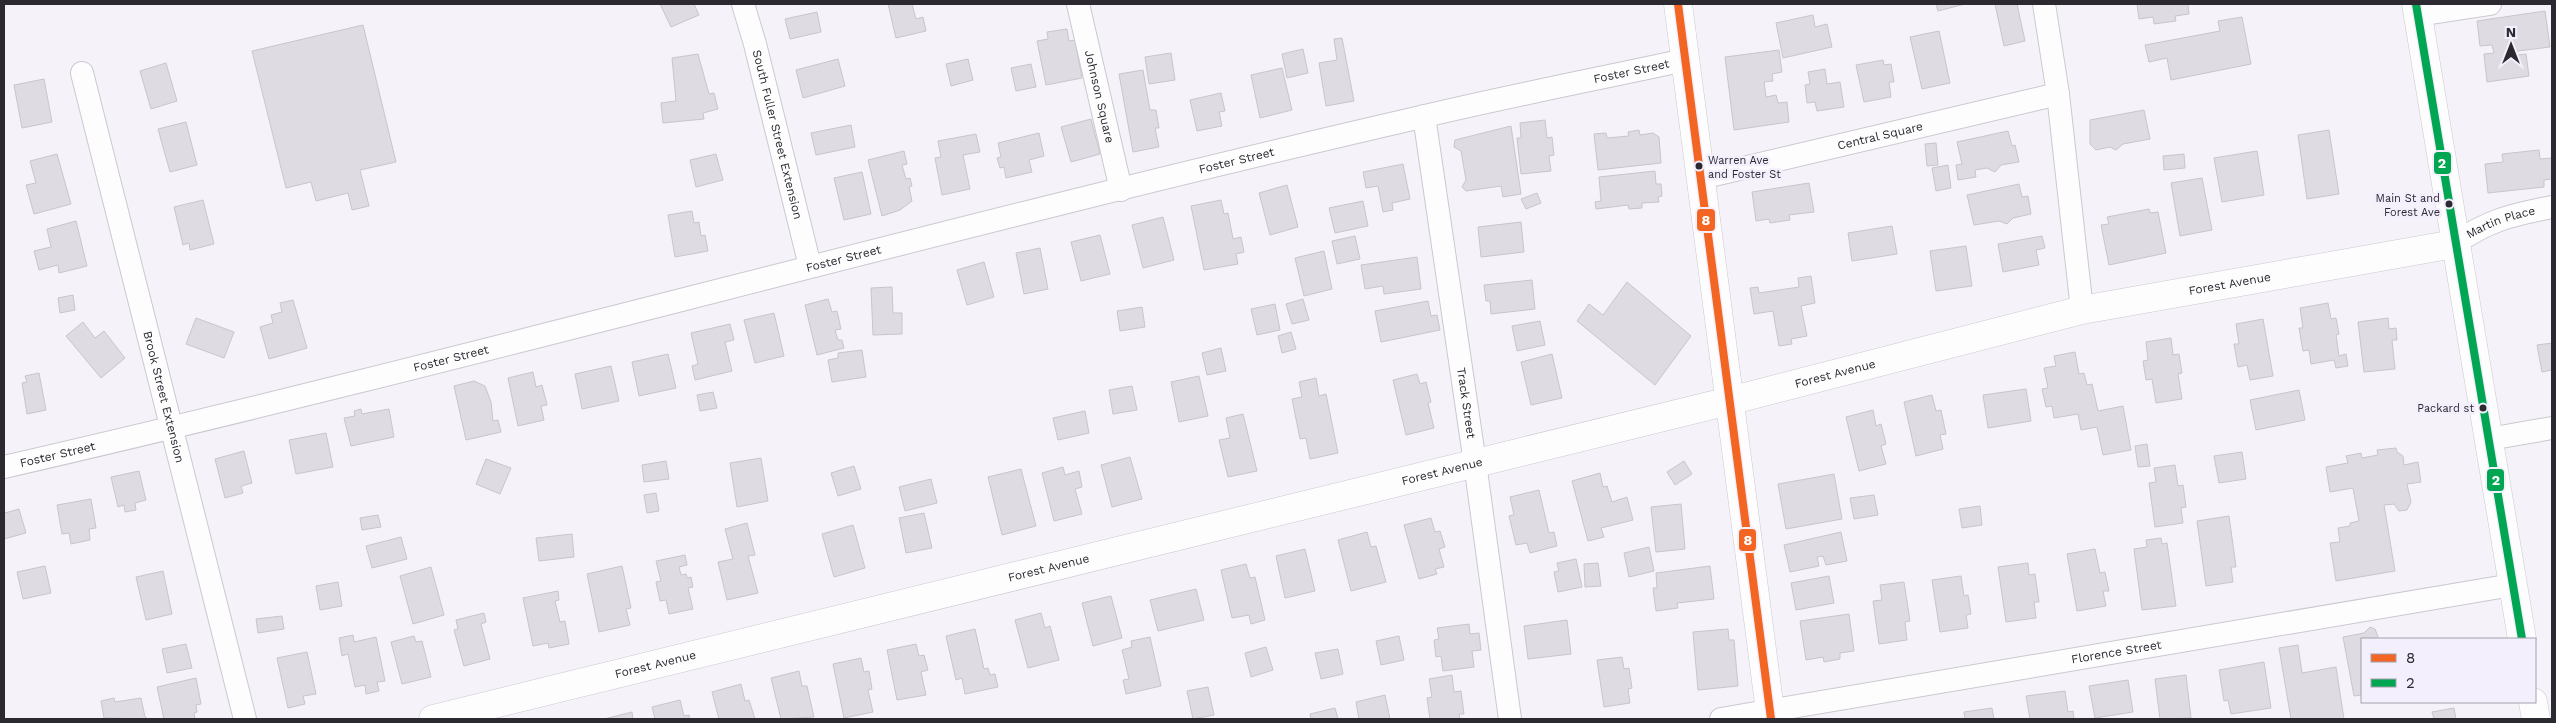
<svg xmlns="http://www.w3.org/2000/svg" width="2556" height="723" font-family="'Work Sans',sans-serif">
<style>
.building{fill:#dedbe3;stroke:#c8c5cc}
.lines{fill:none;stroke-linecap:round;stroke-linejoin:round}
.minor-casing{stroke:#cbc8d0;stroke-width:24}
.tertiary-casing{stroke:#cbc8d0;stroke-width:29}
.secondary-casing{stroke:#cbc8d0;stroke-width:29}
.minor{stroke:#fefdfe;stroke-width:22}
.tertiary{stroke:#fefdfe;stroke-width:28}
.secondary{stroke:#fefdfe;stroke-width:28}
.bus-1-casing{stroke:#f4effd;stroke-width:11}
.bus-2-casing{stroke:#f4effd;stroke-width:11}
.bus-1{stroke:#f26522;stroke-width:8}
.bus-2{stroke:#00a651;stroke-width:8}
.bus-dot{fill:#2c2931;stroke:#f4effd;stroke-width:2}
.labels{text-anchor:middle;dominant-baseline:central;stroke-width:5;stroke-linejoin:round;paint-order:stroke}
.bus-label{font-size:11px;fill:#2c2931;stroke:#f4effd;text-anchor:end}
.street-label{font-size:12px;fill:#2c2931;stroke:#f4effd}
.line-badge{stroke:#f4effd;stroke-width:2}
.badge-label{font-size:14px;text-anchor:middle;font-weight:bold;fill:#fff}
</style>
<rect width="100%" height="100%" fill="#f5f2fa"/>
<g class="building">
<path d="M660 4H694L699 15 671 27Z"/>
<path d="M888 4H912L916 19 923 17 926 31 896 38Z"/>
<path d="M1936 4H1965L1938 11Z"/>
<path d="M1995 4H2017L2025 41 2004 46Z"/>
<path d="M2137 4H2188L2189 14 2175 16 2176 21 2154 24 2153 17 2139 19Z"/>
<path d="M2545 11 2550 47 2510 52 2511 56 2526 54 2529 76 2487 82 2484 54 2494 53 2492 45 2480 46 2477 21Z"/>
<path d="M817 12 821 32 790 39 785 19Z"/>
<path d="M1813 15 1815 27 1827 24 1832 47 1783 58 1776 23Z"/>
<path d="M2242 17 2251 64 2171 80 2167 58 2149 62 2145 45 2220 31 2218 21Z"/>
<path d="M363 25 396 162 360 170 369 206 352 210 348 193 316 201 311 182 286 188 252 51Z"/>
<path d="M1067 29 1069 41 1075 40 1082 78 1046 85 1037 41 1048 39 1047 32Z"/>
<path d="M1939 31 1950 83 1922 89 1910 37Z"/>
<path d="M1342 38 1354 101 1326 106 1319 63 1337 60 1334 39Z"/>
<path d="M1303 49 1308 73 1287 78 1282 54Z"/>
<path d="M1779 50 1782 72 1772 74 1773 81 1764 82 1766 97 1776 95 1778 103 1787 102 1789 122 1734 130 1725 57Z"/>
<path d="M1171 53 1175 80 1149 84 1145 57Z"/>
<path d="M698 54 709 94 714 93 718 109 703 113 704 119 663 123 661 103 676 101 672 58Z"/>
<path d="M838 59 845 86 803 98 796 70Z"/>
<path d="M968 59 973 80 951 86 946 64Z"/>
<path d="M1883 60 1884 65 1891 64 1894 82H1889L1891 97 1864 102 1856 65Z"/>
<path d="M166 63 177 101 151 109 140 71Z"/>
<path d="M1031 64 1036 87 1016 91 1011 68Z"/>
<path d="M1282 68 1292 110 1260 118 1251 75Z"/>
<path d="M1825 69 1827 84 1840 82 1844 107 1817 111 1815 102 1807 103 1805 85 1810 84 1808 72Z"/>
<path d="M1143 70 1150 110H1156L1159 128H1155L1159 147 1133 152 1119 74Z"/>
<path d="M44 79 52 122 22 128 14 85Z"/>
<path d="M1221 93 1225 111 1219 112 1222 126 1197 131 1190 100Z"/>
<path d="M2144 110 2150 139 2123 144 2116 150 2110 147 2096 150 2090 144V120Z"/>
<path d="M1091 119 1100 154 1071 162 1061 127Z"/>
<path d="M1545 120 1547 138 1552 137 1554 155 1549 156 1551 171 1521 174 1517 138H1521L1520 123Z"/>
<path d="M186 122 197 165 170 172 158 129Z"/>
<path d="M851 125 855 147 816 155 811 133Z"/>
<path d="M1511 126 1521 194 1503 197 1501 186 1466 191 1462 187 1466 180 1461 151 1454 147 1455 140Z"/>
<path d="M1639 130 1640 135 1653 133 1659 137 1661 163 1598 170 1594 134 1606 133 1607 138 1629 136 1628 132Z"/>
<path d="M2329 130 2339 194 2307 199 2298 135Z"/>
<path d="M2008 131 2012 146 2015 145 2019 162 2001 165 1995 172 1987 168 1975 170 1976 177 1958 180 1956 165 1962 164 1957 142Z"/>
<path d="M1039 133 1044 156 1029 160 1032 172 1006 178 1004 167 1000 168 997 158 1001 157 998 143Z"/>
<path d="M976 134 980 152 963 155 970 189 942 195 935 158 941 157 938 141Z"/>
<path d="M1936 143 1938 165 1927 166 1925 144Z"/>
<path d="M2539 150 2540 159 2552 158V179L2544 180V187L2488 193 2485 164 2503 162 2502 154Z"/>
<path d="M904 151 907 164 902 165 906 179 910 178 912 186 909 187 912 201 900 210 882 216 868 160Z"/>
<path d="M2257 151 2264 195 2222 202 2214 158Z"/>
<path d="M57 154 71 204 34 214 26 185 36 183 30 161Z"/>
<path d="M716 154 723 180 696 187 690 160Z"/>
<path d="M2184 154 2185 168 2164 170 2163 156Z"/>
<path d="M1403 164 1410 199 1392 203 1393 210 1383 212 1378 186 1366 188 1363 172Z"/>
<path d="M1948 165 1951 188 1936 191 1932 168Z"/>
<path d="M1655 171 1656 184H1661L1662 196 1658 197 1659 202 1642 203V208L1629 209 1628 205 1596 209 1595 202 1601 201 1599 177Z"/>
<path d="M862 172 871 214 844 220 834 178Z"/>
<path d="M2202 178 2212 230 2180 236 2171 183Z"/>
<path d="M1809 183 1814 212 1789 215 1790 220 1770 223 1769 219 1756 221 1752 192Z"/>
<path d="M2019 184 2022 197 2028 196 2031 214 2013 218 2007 224 1999 221 1974 225 1967 195Z"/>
<path d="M1287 185 1298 227 1270 235 1259 193Z"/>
<path d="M1537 193 1541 203 1526 209 1521 199Z"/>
<path d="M203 200 214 244 190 250 189 243 183 245 174 207Z"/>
<path d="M1221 200 1224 214 1228 213 1233 239 1241 237 1244 252 1236 254 1238 264 1204 270 1191 206Z"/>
<path d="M1363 201 1368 226 1335 233 1329 208Z"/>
<path d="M2149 209 2150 213 2158 212 2166 253 2109 265 2101 225 2109 224 2107 217Z"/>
<path d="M692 211 694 223 699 222 701 236 705 235 708 251 675 257 668 215Z"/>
<path d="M1163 217 1174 260 1143 268 1132 225Z"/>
<path d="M76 221 87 266 59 273 58 265 39 270 34 251 51 247 47 229Z"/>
<path d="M1521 222 1524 252 1481 257 1478 227Z"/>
<path d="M1892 226 1897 254 1852 261 1848 233Z"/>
<path d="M1100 235 1110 274 1081 281 1071 242Z"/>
<path d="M1355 236 1360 259 1337 264 1332 241Z"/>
<path d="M2042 236 2045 248 2036 250 2039 265 2003 272 1998 244Z"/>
<path d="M1966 246 1972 286 1936 291 1930 251Z"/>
<path d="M1040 248 1048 289 1024 294 1016 253Z"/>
<path d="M1324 251 1332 289 1304 296 1295 258Z"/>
<path d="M1417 257 1421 289 1384 294 1383 286 1365 289 1361 265Z"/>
<path d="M984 262 994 297 967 305 957 270Z"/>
<path d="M1811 276 1815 303 1801 306 1807 336 1791 339 1792 344 1779 346 1773 311 1754 314 1750 288 1758 287 1759 293 1799 287 1798 278Z"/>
<path d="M1532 280 1535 309 1491 314 1490 301H1486L1484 285Z"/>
<path d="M1627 282 1691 336 1655 385 1577 321 1589 304 1603 315Z"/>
<path d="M892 287 893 313H902V334L873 335 871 288Z"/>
<path d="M73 295 75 310 60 313 58 298Z"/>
<path d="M828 299 832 312 837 311 841 329 835 330 838 340H842L844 348 817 355 805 305Z"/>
<path d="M1303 299 1309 320 1292 324 1286 304Z"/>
<path d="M293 300 307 348 269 359 260 327 273 323 271 315 282 312 280 303Z"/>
<path d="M1428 301 1431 316 1437 315 1440 330 1381 342 1375 311Z"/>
<path d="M2328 303 2331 319 2336 318 2339 334 2336 335 2339 356 2346 354 2348 366 2336 368 2334 360 2311 364 2309 350 2303 351 2299 328H2303L2300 308Z"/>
<path d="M1275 304 1280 330 1257 335 1251 309Z"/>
<path d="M1142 307 1145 327 1120 331 1117 311Z"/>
<path d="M774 313 784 356 755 363 744 320Z"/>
<path d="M196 318 234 332 224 358 186 344Z"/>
<path d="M2388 318 2389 329 2396 328 2397 340H2392L2395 369 2364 372 2358 322Z"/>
<path d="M2263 319 2273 376 2250 380 2247 365 2238 367 2234 344H2239L2236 324Z"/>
<path d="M1540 321 1545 345 1517 351 1512 326Z"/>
<path d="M83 322 95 338 104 331 125 358 101 378 66 336Z"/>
<path d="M730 324 734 340 725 342 732 371 695 380 692 366 698 364 691 333Z"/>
<path d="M1291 332 1296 349 1282 353 1278 336Z"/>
<path d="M2171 338 2173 355 2179 354 2182 373 2178 374 2182 399 2156 403 2152 379 2146 380 2143 361 2148 360 2146 342Z"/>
<path d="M2552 343V370L2542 372 2537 345Z"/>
<path d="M1221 348 1226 371 1207 375 1202 353Z"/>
<path d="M862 350 866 377 832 382 828 360 838 358V353Z"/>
<path d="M2075 352 2079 374 2084 373 2087 385 2092 384 2098 411 2123 406 2131 450 2103 455 2097 427 2081 430 2078 414 2054 418 2052 406 2046 407 2042 389 2048 388 2044 368 2056 366 2054 356Z"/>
<path d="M668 354 676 388 639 396 632 362Z"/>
<path d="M1552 354 1562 398 1531 405 1521 362Z"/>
<path d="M611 366 619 401 582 409 575 374Z"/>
<path d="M533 372 536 387 542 385 547 405 541 406 544 420 518 426 508 378Z"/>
<path d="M39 373 46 410 27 414 22 383 27 382 25 376Z"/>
<path d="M1417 374 1420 384 1426 382 1431 402 1428 403 1434 428 1406 435 1393 380Z"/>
<path d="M1199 376 1208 416 1179 422 1171 382Z"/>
<path d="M1316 378 1319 396 1326 394 1338 453 1310 459 1306 438 1300 439 1292 399 1302 397 1299 382Z"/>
<path d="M474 381 485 386 491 402 493 421 498 420 501 432 466 440 454 386Z"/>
<path d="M1132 386 1137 410 1113 414 1109 390Z"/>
<path d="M2026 389 2031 421 1988 428 1983 395Z"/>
<path d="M2299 390 2305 420 2256 430 2250 400Z"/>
<path d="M713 392 717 408 700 411 697 395Z"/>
<path d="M1932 395 1936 411 1941 410 1946 434 1940 435 1943 449 1916 456 1904 402Z"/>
<path d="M361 409 362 414 389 409 394 437 351 446 344 418 355 416 354 411Z"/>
<path d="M1873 410 1876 426 1881 424 1886 444 1881 446 1886 464 1859 471 1846 417Z"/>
<path d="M1085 411 1089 433 1058 440 1053 418Z"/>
<path d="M1243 414 1257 471 1228 477 1219 440 1230 438 1226 418Z"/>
<path d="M326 433 333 467 296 474 289 440Z"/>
<path d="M2147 444 2150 466 2138 467 2135 446Z"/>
<path d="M2396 448 2397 452 2403 456 2404 465 2418 462 2421 482 2407 484 2411 502 2407 510 2399 511 2394 504 2384 505 2395 571 2336 581 2330 543 2340 542 2338 528 2350 526V523L2359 521 2353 488 2330 492 2326 467 2348 463 2346 456 2361 453 2362 458 2378 455 2377 450Z"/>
<path d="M244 451 252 483 241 486 243 493 225 498 215 459Z"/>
<path d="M2242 452 2246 479 2219 483 2214 456Z"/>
<path d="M1130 457 1142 499 1112 507 1101 465Z"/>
<path d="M761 458 768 501 737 507 730 463Z"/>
<path d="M486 459 511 468 500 494 476 484Z"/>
<path d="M666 461 669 479 644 482 642 465Z"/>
<path d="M1684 461 1692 474 1675 485 1667 472Z"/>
<path d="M2175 465 2178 486 2183 485 2186 507 2181 508 2183 523 2155 527 2149 483 2156 482 2154 468Z"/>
<path d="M854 466 861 489 838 496 831 473Z"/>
<path d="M1063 467 1065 475 1079 471 1082 487 1075 489 1082 514 1054 521 1042 473Z"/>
<path d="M1021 469 1036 526 1002 535 988 477Z"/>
<path d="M139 471 146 500 135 503 136 510 125 512 124 505 118 507 111 477Z"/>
<path d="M1600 473 1603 487 1607 486 1612 502 1627 497 1633 520 1601 528 1604 537 1588 541 1572 481Z"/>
<path d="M1834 474 1842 519 1786 529 1778 484Z"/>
<path d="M931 479 937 503 905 511 899 487Z"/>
<path d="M1539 490 1549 533 1554 532 1557 546 1530 553 1527 543 1516 545 1509 516 1514 515 1510 497Z"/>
<path d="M656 493 659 511 647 513 644 495Z"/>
<path d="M1874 495 1878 515 1854 519 1850 498Z"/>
<path d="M91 499 96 528 89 529 90 540 71 544 69 533 62 534 57 505Z"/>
<path d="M1681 504 1685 549 1656 552 1651 507Z"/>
<path d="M1980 506 1982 525 1962 528 1959 509Z"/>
<path d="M4 509 5 513 19 509 26 533 4 539Z"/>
<path d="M924 513 932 548 906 553 899 518Z"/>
<path d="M378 515 381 527 362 530 360 518Z"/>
<path d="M2229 516 2236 567H2231L2233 582 2206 586 2197 521Z"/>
<path d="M1431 518 1435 532 1440 531 1445 547 1439 549 1444 567 1435 569 1437 574 1419 579 1404 525Z"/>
<path d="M747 523 755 555 748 556 758 593 727 600 718 562 733 559 725 529Z"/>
<path d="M853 525 865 568 834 577 822 534Z"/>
<path d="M1367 532 1371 547 1376 546 1386 582 1351 591 1338 540Z"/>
<path d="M1841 532 1847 561 1826 565 1823 556 1817 557 1819 566 1790 572 1784 545Z"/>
<path d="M572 534 574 557 539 561 536 538Z"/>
<path d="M401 537 407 559 372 568 366 546Z"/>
<path d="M2161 538 2162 544 2167 543 2176 606 2142 610 2134 549 2147 547 2146 540Z"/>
<path d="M1649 547 1654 571 1629 577 1624 553Z"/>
<path d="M1305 549 1315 591 1285 598 1276 556Z"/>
<path d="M2095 549 2100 573 2105 572 2109 591H2103L2106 606 2077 611 2067 554Z"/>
<path d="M685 555 687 565 679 567 681 575 686 574 687 578 691 577 693 587 688 588 693 609 669 614 666 600 660 601 656 582 661 581 656 561Z"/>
<path d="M1576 559 1582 587 1558 592 1554 572 1559 571 1557 563Z"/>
<path d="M1598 563 1601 586 1585 587 1584 564Z"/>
<path d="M2028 563 2029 575 2035 574 2039 602H2034L2036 618 2006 622 1998 567Z"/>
<path d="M1246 564 1250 578 1255 577 1265 620 1251 624 1249 615 1232 618 1221 570Z"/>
<path d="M45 566 51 593 23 599 17 572Z"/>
<path d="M622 566 631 608 626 609 630 625 599 632 587 574Z"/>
<path d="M1710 566 1714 599 1677 603 1678 608 1656 611 1653 588H1657L1656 573Z"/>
<path d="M431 567 444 615 413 624 400 576Z"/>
<path d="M163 571 172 614 146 620 136 577Z"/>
<path d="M1829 576 1834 603 1796 610 1791 583Z"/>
<path d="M1961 576 1964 596 1968 595 1971 614 1966 615 1968 628 1940 632 1932 580Z"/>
<path d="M338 582 342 606 320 610 316 586Z"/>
<path d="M1904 582 1910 621 1905 622 1907 640 1879 644 1873 601 1882 600 1880 585Z"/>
<path d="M1196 589 1204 620 1158 631 1150 600Z"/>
<path d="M558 591 559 600 555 601 560 622 565 621 569 644 549 648 548 643 533 646 523 598Z"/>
<path d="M1111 596 1122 638 1093 646 1082 603Z"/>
<path d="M484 613 486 622 481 624 490 659 464 666 454 630 458 629 456 620Z"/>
<path d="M1041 613 1045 628 1050 626 1059 660 1028 668 1015 620Z"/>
<path d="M1849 614 1854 651 1840 653V659L1824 662 1823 657 1806 660 1800 621Z"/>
<path d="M282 616 284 629 258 633 256 619Z"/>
<path d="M1567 620 1571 654 1528 659 1524 626Z"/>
<path d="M1469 624 1470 634 1479 633 1481 650 1472 651 1474 667 1443 671 1441 656 1436 657 1434 640 1439 639 1437 628Z"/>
<path d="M2370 627 2375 629 2378 637 2377 639H2362V695L2354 696 2343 637 2364 633Z"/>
<path d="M975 629 984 669 988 668 990 675 995 674 998 687 965 694 962 678 956 680 946 636Z"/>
<path d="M1728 629 1729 640H1734L1738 686 1698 690 1693 632Z"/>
<path d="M353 635 354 642 376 637 385 681 377 682 379 691 366 694 365 685 355 687 348 654 342 656 339 638Z"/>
<path d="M414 636 416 642 422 641 431 677 402 684 391 642Z"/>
<path d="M1399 636 1404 660 1381 665 1376 641Z"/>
<path d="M1150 637 1161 686 1126 694 1123 680 1129 679 1122 650 1132 647 1131 641Z"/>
<path d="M186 644 192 668 167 673 162 649Z"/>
<path d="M916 644 919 656 924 655 928 670 921 672 926 695 897 700 887 650Z"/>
<path d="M2298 645 2302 673 2336 667 2344 719H2291L2279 648Z"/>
<path d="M1266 647 1273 670 1251 677 1245 653Z"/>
<path d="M1338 649 1343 674 1321 679 1315 653Z"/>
<path d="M307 652 316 694 303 696 305 704 288 708 277 658Z"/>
<path d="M1622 657 1624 669 1629 668 1632 688 1628 689 1630 703 1604 707 1597 660Z"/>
<path d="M861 658 864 672 869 671 872 689 868 690 873 712 844 718 833 664Z"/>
<path d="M2264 662 2271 708 2231 714 2228 700 2224 701 2219 670Z"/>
<path d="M799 671 802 686H807L814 717 781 719 771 678Z"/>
<path d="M1452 675 1454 692 1461 691 1464 714H1459L1460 719H1430L1427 698 1432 697 1429 679Z"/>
<path d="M2186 675 2191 718 2160 719 2155 679Z"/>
<path d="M196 678 201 704 196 705 197 712 194 713 195 719H164L157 687Z"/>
<path d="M2128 680 2133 712 2095 718 2089 686Z"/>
<path d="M741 684 745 701 749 700 755 719H719L712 692Z"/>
<path d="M1208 687 1214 715 1193 719 1187 691Z"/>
<path d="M2065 691 2068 712 2073 711 2074 719H2030L2026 696Z"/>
<path d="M1385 695 1390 719H1359L1356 702Z"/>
<path d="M114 698 115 702 141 698 145 717 148 719 104 718 101 701Z"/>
<path d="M680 700 684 716 689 715 690 719H655L652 707Z"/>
<path d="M1335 708 1338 719H1311L1310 714Z"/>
<path d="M1992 708 1994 719H1965L1964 712Z"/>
<path d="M2454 708 2456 719H2434L2432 712Z"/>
<path d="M632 712 633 719H604Z"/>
</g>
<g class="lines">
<g class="minor-casing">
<g id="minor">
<path id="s1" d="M743 4 755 44 810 266"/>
<path id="s2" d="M1078 4 1121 190"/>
<path d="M2044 4 2058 94 2082 310"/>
<path d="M2418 15 2490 4"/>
<path id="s3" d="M82 73 245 719"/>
<path id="s4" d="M1424 116 1475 463 1510 719"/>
<path id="s5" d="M1701 178 2058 94"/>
<path id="s6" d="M2454 244C2489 220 2511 215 2552 207"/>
<path d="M2489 439 2552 428"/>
<path id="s7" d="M4 467C478 358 947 226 1421 117 1509 96 1597 79 1685 60"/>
<path id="s8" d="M1721 719 2512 585"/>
</g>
</g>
<g class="tertiary-casing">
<g id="tertiary">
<path id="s9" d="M433 719 1729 401 2082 310 2454 244"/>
</g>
</g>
<g class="secondary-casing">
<g id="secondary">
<path d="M1678 4 1771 719"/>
<path d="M2416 4 2522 639"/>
<path d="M2533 702 2536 719"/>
</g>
</g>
<use href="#minor" class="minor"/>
<use href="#tertiary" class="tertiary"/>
<use href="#secondary" class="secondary"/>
<g class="bus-1-casing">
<path id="bus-1" d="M1678 4 1771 719"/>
</g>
<g class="bus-2-casing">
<path id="bus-2" d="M2416 4 2522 639"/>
</g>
<use href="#bus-1" class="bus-1"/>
<use href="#bus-2" class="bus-2"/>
</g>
<g class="bus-dot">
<circle cx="1699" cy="166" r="4.5"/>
<circle cx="2449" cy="204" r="4.5"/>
<circle cx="2483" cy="408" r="4.5"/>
</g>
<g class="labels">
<g class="bus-label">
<text x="1708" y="160" text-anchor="start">Warren Ave<tspan x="1708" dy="14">and Foster St</tspan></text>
<text x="2440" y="198">Main St and<tspan x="2440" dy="14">Forest Ave</tspan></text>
<text x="2474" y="408">Packard st</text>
</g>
<g class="street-label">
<text stroke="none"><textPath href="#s7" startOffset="1675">Foster Street</textPath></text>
<text stroke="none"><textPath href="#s2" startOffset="95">Johnson Square</textPath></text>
<text stroke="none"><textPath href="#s1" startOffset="135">South Fuller Street Extension</textPath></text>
<text stroke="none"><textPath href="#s5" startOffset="184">Central Square</textPath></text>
<text stroke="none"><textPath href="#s7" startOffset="1270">Foster Street</textPath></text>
<text stroke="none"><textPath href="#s6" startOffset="52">Martin Place</textPath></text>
<text stroke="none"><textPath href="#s7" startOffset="865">Foster Street</textPath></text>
<text stroke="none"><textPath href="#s9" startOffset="1849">Forest Avenue</textPath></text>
<text stroke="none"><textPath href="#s7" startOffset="460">Foster Street</textPath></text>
<text stroke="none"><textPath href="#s9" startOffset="1444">Forest Avenue</textPath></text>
<text stroke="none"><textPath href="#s3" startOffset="334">Brook Street Extension</textPath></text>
<text stroke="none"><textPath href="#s4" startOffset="290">Track Street</textPath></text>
<text stroke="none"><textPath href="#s7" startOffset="55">Foster Street</textPath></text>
<text stroke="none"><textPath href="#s9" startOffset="1039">Forest Avenue</textPath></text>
<text stroke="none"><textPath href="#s9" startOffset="634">Forest Avenue</textPath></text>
<text stroke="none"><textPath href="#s8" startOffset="401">Florence Street</textPath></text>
<text stroke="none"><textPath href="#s9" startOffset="229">Forest Avenue</textPath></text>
</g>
</g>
<g class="line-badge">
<rect x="2433" y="151" width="19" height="24" rx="5" fill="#00a651"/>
<rect x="1696" y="208" width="20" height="24" rx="5" fill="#f26522"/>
<rect x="2486" y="468" width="19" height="24" rx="5" fill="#00a651"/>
<rect x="1738" y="528" width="19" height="24" rx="5" fill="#f26522"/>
</g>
<g class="badge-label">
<text x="2442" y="168">2</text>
<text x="1706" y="225">8</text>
<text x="2496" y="485">2</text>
<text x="1748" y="545">8</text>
</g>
<rect width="2556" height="723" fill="none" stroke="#2c2931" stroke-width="10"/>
<rect x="2361" y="638" width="175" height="65" fill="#f4effd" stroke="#a4a0ab"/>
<rect x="2371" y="654" width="25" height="8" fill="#f26522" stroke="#a4a0ab"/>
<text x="2406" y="663" font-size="15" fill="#2c2931">8</text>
<rect x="2371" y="679" width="25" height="8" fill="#00a651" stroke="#a4a0ab"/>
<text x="2406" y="688" font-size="15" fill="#2c2931">2</text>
<g transform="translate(2511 45)" stroke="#f4effd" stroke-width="4" paint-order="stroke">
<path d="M0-4L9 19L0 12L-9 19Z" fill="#2c2931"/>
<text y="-8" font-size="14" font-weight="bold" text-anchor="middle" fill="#2c2931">N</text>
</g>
</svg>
